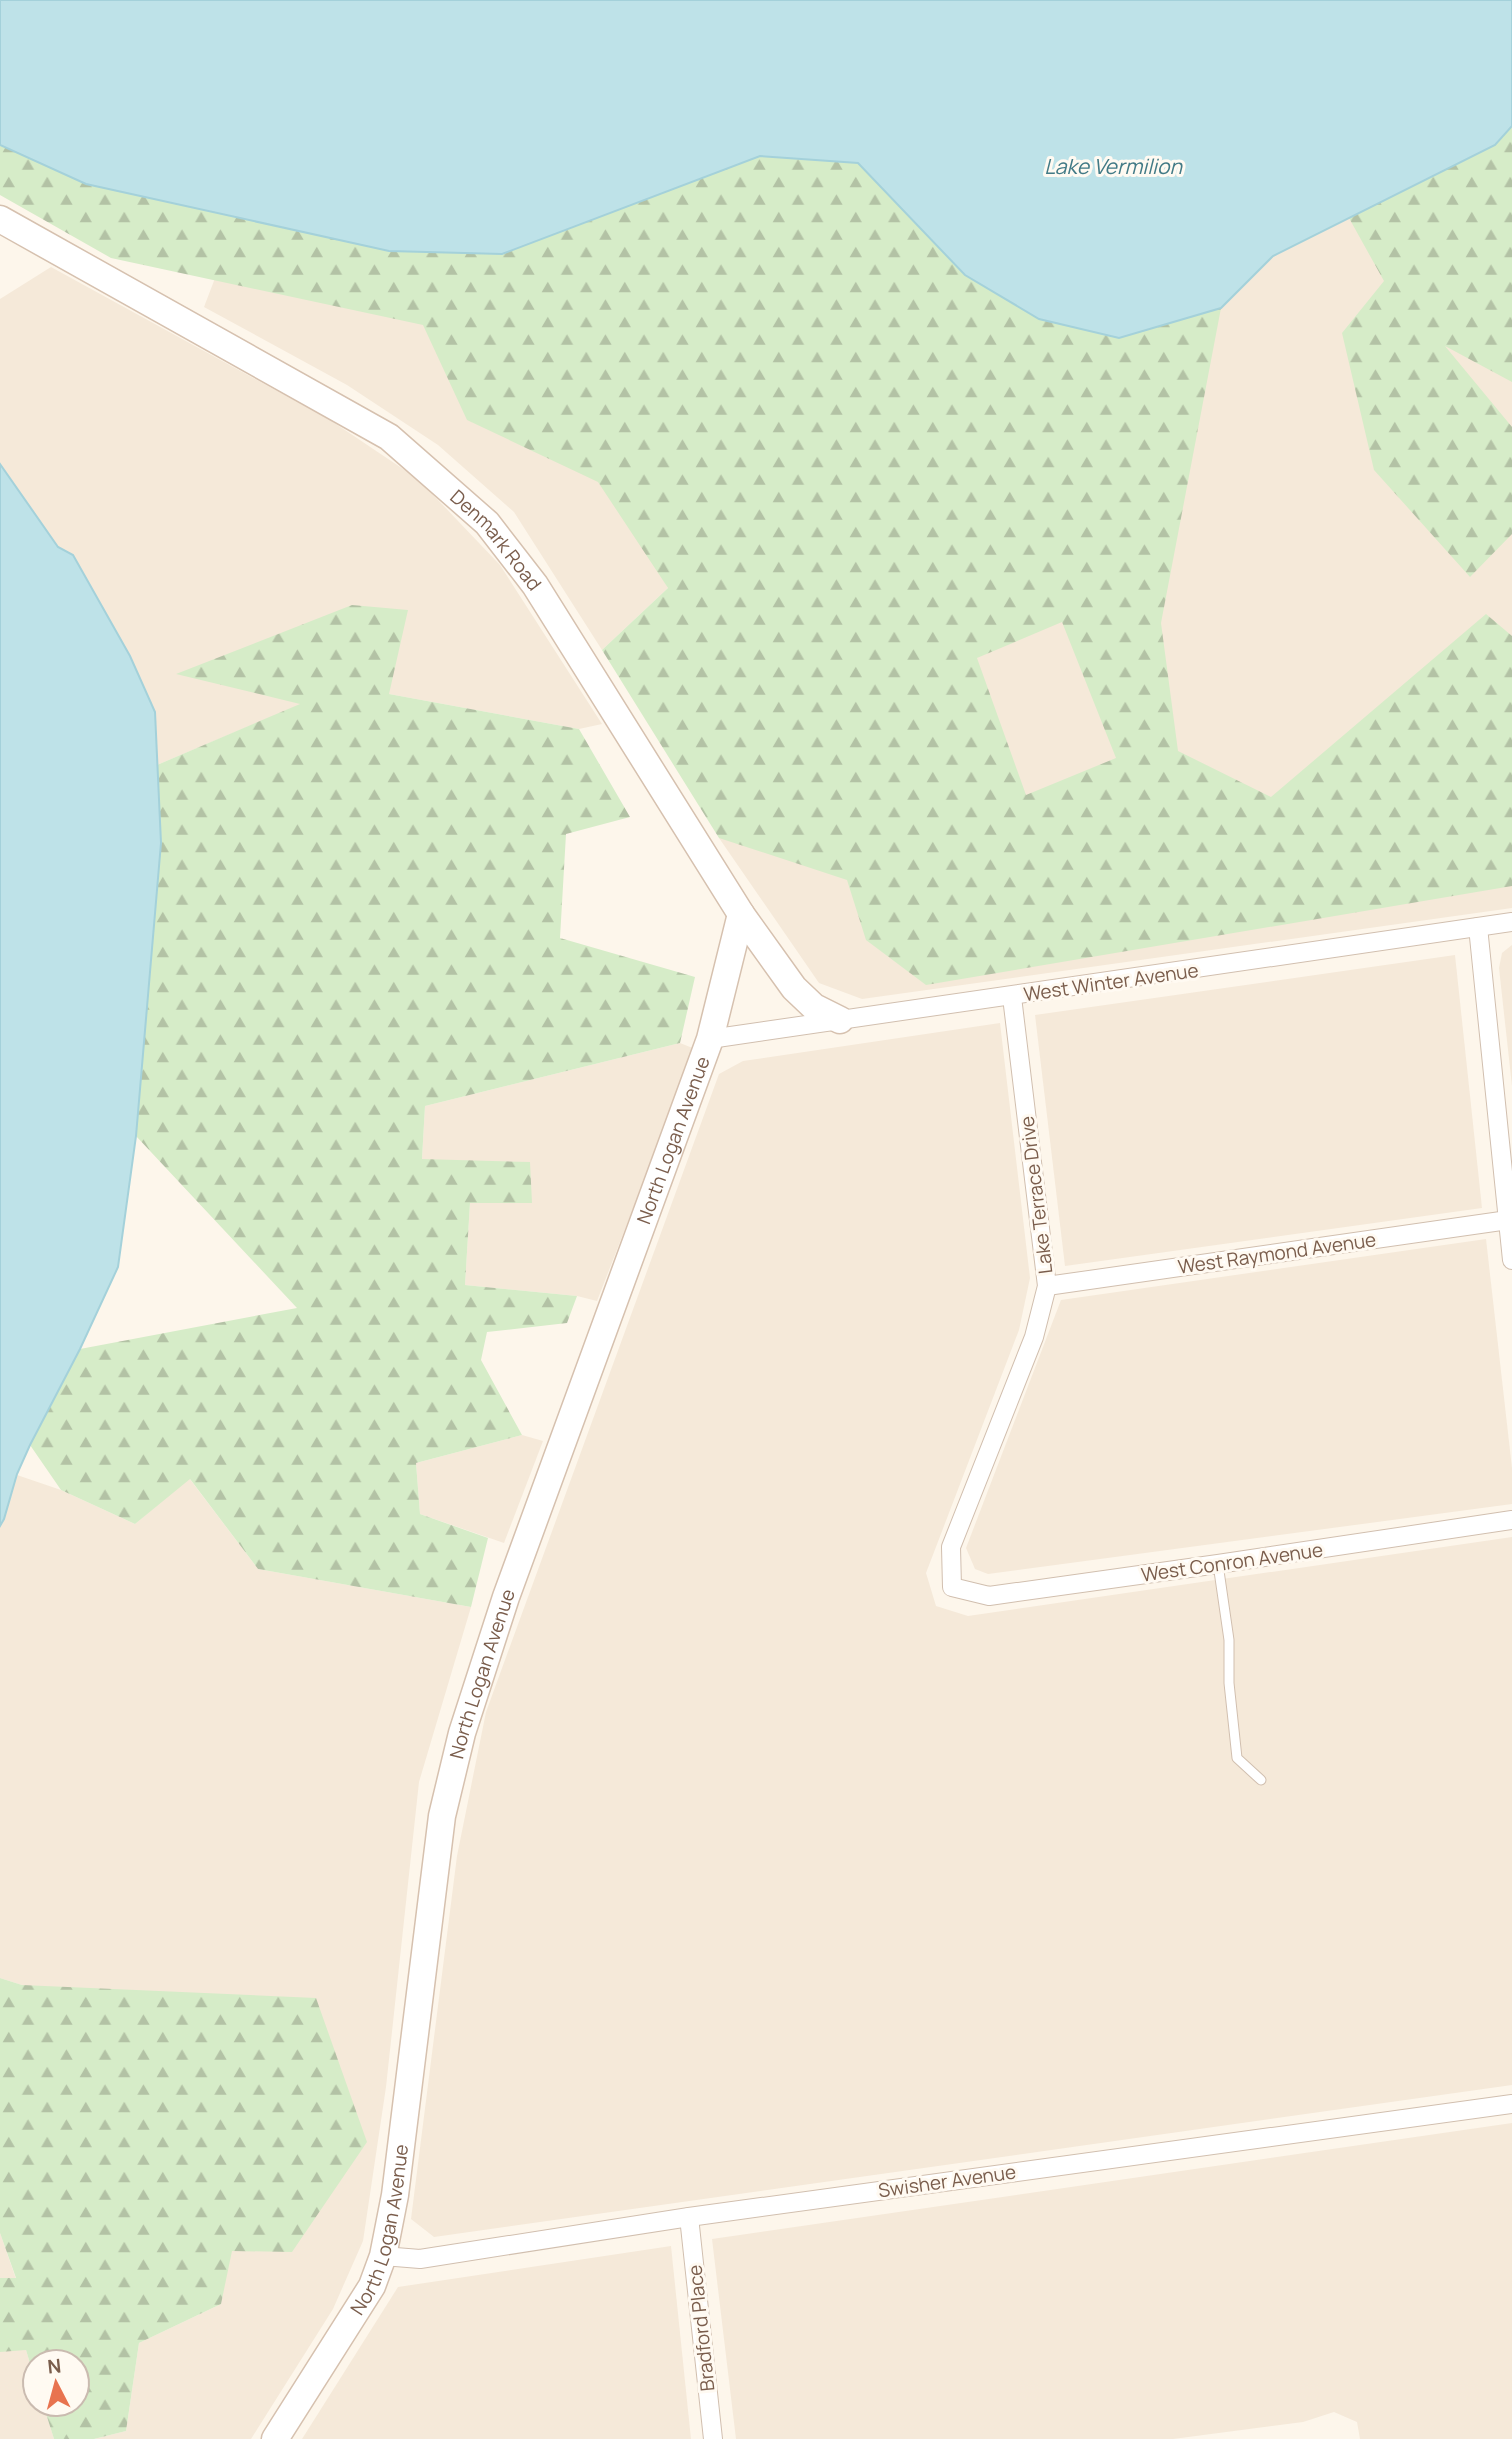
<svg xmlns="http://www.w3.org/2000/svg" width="1512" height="2439" font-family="Manrope,sans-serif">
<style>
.residential{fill:#f5e9d9}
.forest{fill:url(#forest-firs);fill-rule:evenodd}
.water{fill:#bee2e8;stroke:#a4d1da;stroke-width:2}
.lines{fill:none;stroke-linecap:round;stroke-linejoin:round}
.lane-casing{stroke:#d1bfaf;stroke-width:11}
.street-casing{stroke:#d1bfaf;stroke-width:20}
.secondary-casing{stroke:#d6c1af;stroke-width:29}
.lane{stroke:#fff;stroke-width:9}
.street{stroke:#fff;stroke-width:18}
.secondary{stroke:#fff;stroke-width:26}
.labels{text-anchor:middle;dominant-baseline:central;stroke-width:6;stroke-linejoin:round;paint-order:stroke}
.street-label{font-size:19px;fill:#7a5d4c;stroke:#fffaf2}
.water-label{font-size:21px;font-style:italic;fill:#427a86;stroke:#fffaf2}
</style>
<defs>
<pattern id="forest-firs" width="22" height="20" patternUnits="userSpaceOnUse" patternTransform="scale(1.75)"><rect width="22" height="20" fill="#d6ecc8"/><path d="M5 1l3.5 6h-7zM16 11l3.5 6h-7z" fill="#b3c2a5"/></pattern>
</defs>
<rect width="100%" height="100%" fill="#fdf6eb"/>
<g class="residential">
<path d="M1417 184 1512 302V908L862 999 819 983 719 838 977 658 1221 308 1273 256Z"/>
<path d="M238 218 389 251 502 254 668 588 602 650 514 512 438 445 347 385 204 307Z"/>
<path d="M51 267 330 420 418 479 500 565 602 724 579 729 389 694 302 704 157 765 155 712 73 555 58 547 0 464V299Z"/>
<path d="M1512 945V1086L1499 968 1502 953Z"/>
<path d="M1455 955 1482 1208 1065 1266 1035 1015Z"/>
<path d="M1000 1023 1030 1278 1019 1330 926 1573 936 1606 968 1616 1512 1537V2085L434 2237 411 2219 457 1856 486 1712 719 1074 743 1061Z"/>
<path d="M680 1043 695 1049 597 1301 577 1296 465 1285 470 1203 422 1159 425 1106Z"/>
<path d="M1486 1239 1512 1468V1504L988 1574 975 1569 966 1548 1061 1300Z"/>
<path d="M522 1435 543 1441 504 1543 420 1514 416 1463Z"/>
<path d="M17 1475 61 1490 135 1524 189 1478 258 1569 471 1607 419 1782 386 2087 363 2241 333 2309 251 2439H94L126 2431 139 2343 221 2304 22 1985 0 1978V1526L4 1519Z"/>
<path d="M1512 2123V2439H1360L1357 2422 1334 2412 1303 2422 1173 2439H736L712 2239Z"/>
<path d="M0 2233 16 2279 26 2350 35 2380V2404H43L54 2439H0Z"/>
<path d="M671 2246 691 2439H302L398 2287Z"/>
</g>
<g class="forest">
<path d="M1512 126V382L1445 346 1512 427V534L1470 577 1374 470 1342 333 1384 281 1349 218 1495 145Z"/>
<path d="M0 145 86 184 389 251 502 254 760 156 858 163 965 275 1119 338 1221 308 1161 623 1178 751 1271 797 1486 614 1512 636V886L926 985 866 940 847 880 719 838 602 650 668 588 598 482 467 420 423 325 111 258 0 195ZM1062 622 1116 758 1026 795 977 658Z"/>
<path d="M352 605 408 610 389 694 579 729 630 817 566 834 560 938 695 977 680 1043 425 1106 422 1159 530 1162 532 1203H470L465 1285 577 1296 567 1323 487 1332 481 1360 522 1435 416 1463 420 1514 488 1538 471 1607 258 1569 190 1479 135 1524 61 1490 30 1445 80 1349 297 1308 136 1136 161 843 157 765 300 704 176 674Z"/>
<path d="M0 1978 22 1985 316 1998 367 2142 292 2252 232 2251 221 2304 139 2343 126 2431 94 2439H54L43 2404H77V2362H35V2380L26 2350 0 2352V2278H16L0 2233Z"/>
</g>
<g class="water">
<path d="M0 0H1512V126L1495 145 1273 256 1221 308 1119 338 1039 319 965 275 858 163 760 156 502 254 389 251 86 184 0 145Z"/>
<path d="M0 464 58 547 73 555 130 656 155 712 161 843 136 1136 118 1267 80 1349 30 1445 17 1474 4 1519 0 1526Z"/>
</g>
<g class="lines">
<g class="lane-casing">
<path id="lane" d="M1218 1564 1229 1640V1683L1237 1758 1261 1780"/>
</g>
<g class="street-casing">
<g id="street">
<path d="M1478 927 1512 1260"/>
<path d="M1012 997 1047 1286 1034 1337 951 1547 952 1587 989 1596 1218 1564 1512 1520"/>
<path d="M710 1039 1512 922"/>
<path d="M1047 1286 1508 1220"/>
<path d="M689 2217 713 2439"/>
<path d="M383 2256 420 2259 689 2217 1512 2104"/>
</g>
</g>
<g class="secondary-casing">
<g id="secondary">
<path id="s1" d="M0 219 389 437 487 523 535 585 741 914 794 988 814 1007 840 1020"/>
<path id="s2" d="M275 2439 372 2286 383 2256 395 2195 442 1816 462 1733 506 1597 710 1039 741 914"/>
</g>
</g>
<use href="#lane" class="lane"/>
<use href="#street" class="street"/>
<use href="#secondary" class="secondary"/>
</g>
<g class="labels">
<g class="street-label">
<text stroke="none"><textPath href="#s1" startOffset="595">Denmark Road</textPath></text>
<text transform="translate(1111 982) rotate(-8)">West Winter Avenue</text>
<text stroke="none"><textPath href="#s2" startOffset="1372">North Logan Avenue</textPath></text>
<text transform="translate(1036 1195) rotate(-97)">Lake Terrace Drive</text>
<text transform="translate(1277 1253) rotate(-8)">West Raymond Avenue</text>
<text transform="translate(1232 1562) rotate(-8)">West Conron Avenue</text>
<text stroke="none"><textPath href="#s2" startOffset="805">North Logan Avenue</textPath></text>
<text transform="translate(947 2181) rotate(-8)">Swisher Avenue</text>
<text stroke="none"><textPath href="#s2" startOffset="238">North Logan Avenue</textPath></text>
<text transform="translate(701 2328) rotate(-96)">Bradford Place</text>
</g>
<g class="water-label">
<text x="1113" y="166">Lake Vermilion</text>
</g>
</g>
<g transform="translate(56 2383) rotate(354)"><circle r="33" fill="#fffaf2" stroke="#cabbb0" stroke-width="2"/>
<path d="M0-5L12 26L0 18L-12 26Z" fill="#e8734f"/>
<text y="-10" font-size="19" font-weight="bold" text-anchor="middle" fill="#7a5d4c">N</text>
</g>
</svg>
